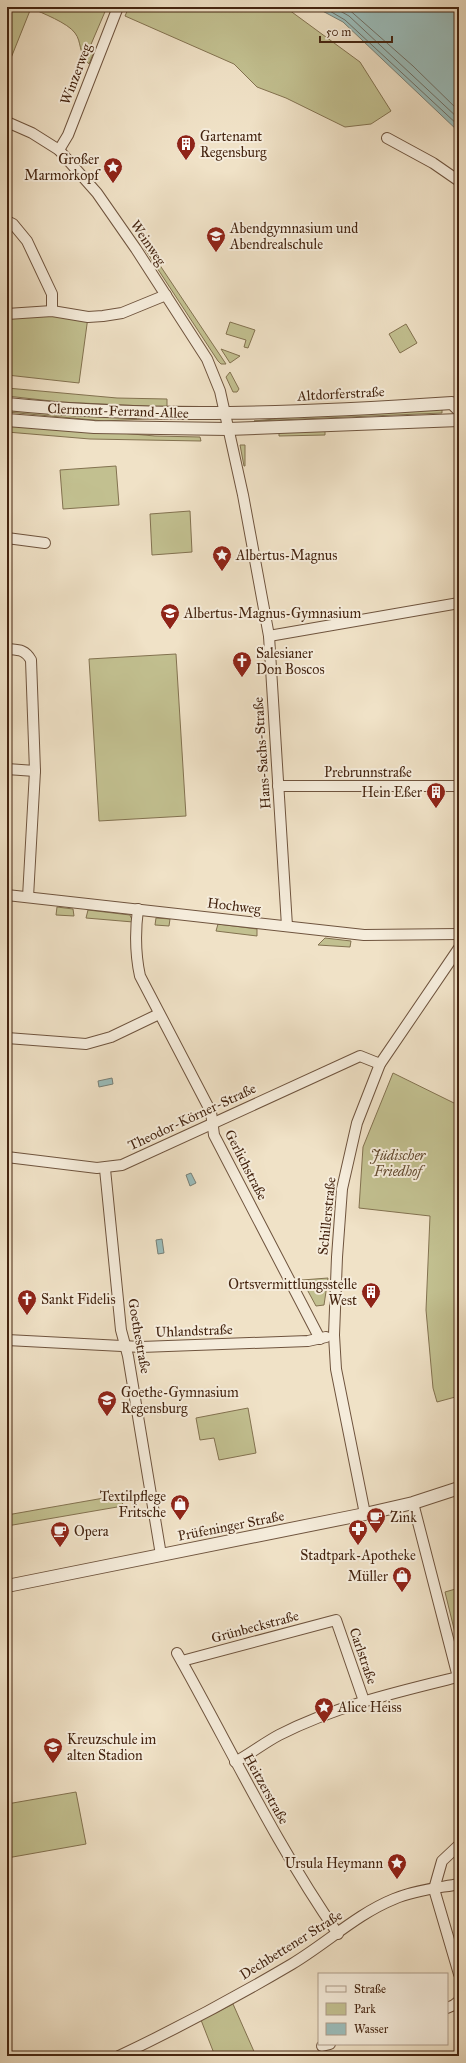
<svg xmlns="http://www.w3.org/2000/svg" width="466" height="2063" font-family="'IM FELL Great Primer',serif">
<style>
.green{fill:#c2c090;stroke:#837250}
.water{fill:#9bbdbb;stroke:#788077}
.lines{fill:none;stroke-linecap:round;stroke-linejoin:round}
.shore{stroke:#707066;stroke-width:1}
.minor-casing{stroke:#6f543e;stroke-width:12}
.tertiary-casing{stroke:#6f543e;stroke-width:14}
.minor{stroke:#f5ecdb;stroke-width:10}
.tertiary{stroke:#f5ecdb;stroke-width:12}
.labels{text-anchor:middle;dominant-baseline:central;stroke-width:4;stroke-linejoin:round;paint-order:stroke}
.street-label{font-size:14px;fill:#442410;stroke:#f5ecdb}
.poi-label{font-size:14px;fill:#442410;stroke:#f5ecdb;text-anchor:start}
.park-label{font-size:14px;font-style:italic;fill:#644b30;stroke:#f5ecdb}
</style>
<rect width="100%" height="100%" fill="#f0e2c7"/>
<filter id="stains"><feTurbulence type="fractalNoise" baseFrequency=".005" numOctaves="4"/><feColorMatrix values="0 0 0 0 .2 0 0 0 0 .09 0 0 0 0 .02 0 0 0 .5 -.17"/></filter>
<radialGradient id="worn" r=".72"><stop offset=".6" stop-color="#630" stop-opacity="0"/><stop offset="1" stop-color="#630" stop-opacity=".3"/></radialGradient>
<g class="green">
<path d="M7 7H107L89 49 94 52 89 64C78 53 82 42 75 33 68 23 42 13 31 8L7 68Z"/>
<path d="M129 7H285L360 62 391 111 371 124 345 127 286 98 257 87 234 64 125 16Z"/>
<path d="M147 246 226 364H221L218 361 144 248Z"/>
<path d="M7 314 88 317 79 383 7 375Z"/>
<path d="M230 322 255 330 248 348 244 347 246 340 226 334Z"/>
<path d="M406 324 417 343 400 353 389 334Z"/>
<path d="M221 349 240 356 230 363Z"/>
<path d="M230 372 239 389 237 392H233L226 377Z"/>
<path d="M7 388 117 398 167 399V407L60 402 7 396Z"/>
<path d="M7 408 165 418 104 421 7 412Z"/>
<path d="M442 409V413L254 421 336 413Z"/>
<path d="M7 423 155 436 200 437 201 441 90 439 7 432Z"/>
<path d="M325 429V435L279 436V430Z"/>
<path d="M240 445H245V466H244Z"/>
<path d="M116 466 119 505 63 509 60 470Z"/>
<path d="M190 511 192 552 152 555 150 514Z"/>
<path d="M176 654 186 816 99 821 89 659Z"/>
<path d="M57 907 73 909 74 916 56 915Z"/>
<path d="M88 910 130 915 133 922 86 918Z"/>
<path d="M156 918 170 919 169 926 155 925Z"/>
<path d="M218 924 257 929V936L216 931Z"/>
<path d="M325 938 351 941 350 947 318 945Z"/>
<path d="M393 1073 456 1104 459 1099V1396L437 1402 433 1388 426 1310 430 1216 359 1208 363 1147Z"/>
<path d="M328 1278 324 1305 316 1306 302 1280Z"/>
<path d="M248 1408 256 1453 219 1460 214 1438 200 1440 196 1418Z"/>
<path d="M121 1495 123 1506 7 1526V1515Z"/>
<path d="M459 1588V1632L455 1633 445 1592Z"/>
<path d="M76 1792 86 1844 7 1858V1804Z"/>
<path d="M233 2004 256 2056H215L201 2020Z"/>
</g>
<g class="water">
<path d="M315 7H459V132L343 22Z"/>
<path d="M112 1078 113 1084 99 1087 98 1081Z"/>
<path d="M191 1173 196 1183 190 1186 186 1175Z"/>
<path d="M162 1239 164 1253 158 1254 156 1240Z"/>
</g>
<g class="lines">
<g class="shore">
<path d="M323 7 345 20 459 126"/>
<path d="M333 7 349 16 459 119"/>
<path d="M346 7 413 66 459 111"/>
</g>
<g class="minor-casing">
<g id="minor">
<path d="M7 122 32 133 59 150 97 193 136 249 207 359 220 391 243 495 269 636 287 926"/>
<path d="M387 138 433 163 459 181"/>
<path d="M59 150 68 135 118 7"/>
<path d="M7 221 13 224 27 241 52 294V311"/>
<path d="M7 314 52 311 88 317 103 316 122 313 166 295"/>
<path d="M7 538 45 543"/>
<path d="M269 636 459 603"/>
<path d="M7 649C18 650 25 649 31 660L35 771 28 897"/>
<path d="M7 769 35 771"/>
<path d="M278 786H459"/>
<path d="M7 895 364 935 459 934"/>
<path d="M138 909C135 932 135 953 140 976L211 1112 214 1135 320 1339"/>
<path d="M7 1038 86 1044 111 1037 159 1014"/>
<path d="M7 1157 97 1168 122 1165 360 1056 380 1064"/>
<path d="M105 1169 121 1330 128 1356 161 1555"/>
<path d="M7 1340 141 1347 308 1341 326 1337"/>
<path d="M413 1503 459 1681"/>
<path d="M365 1514 336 1369 334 1335 337 1257 342 1189 357 1123 380 1064 459 948"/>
<path d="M177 1653C230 1747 276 1845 338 1934"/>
<path d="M182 1661 336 1620 364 1701"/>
<path d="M235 1762C250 1754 264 1743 279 1735 336 1706 397 1692 458 1677"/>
<path d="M434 1889 459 1974"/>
<path d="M434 1889 442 1861 459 1845"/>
<path d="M447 2008 454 2005 459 2001"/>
<path d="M322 2046 330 2044"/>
<path d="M119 2056C178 2028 236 1997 292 1964 327 1943 357 1914 394 1899 415 1890 438 1888 459 1884"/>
</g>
</g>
<g class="tertiary-casing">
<g id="tertiary">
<path d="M7 404C155 419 304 413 452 403L459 410"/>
<path d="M7 420 94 427 228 429 459 420"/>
<path d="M7 1586 365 1514 413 1503 459 1488"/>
</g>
</g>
<use href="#minor" class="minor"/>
<use href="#tertiary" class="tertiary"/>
</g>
<defs>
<g id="building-pin" transform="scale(1)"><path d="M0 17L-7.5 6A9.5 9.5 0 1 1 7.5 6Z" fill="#8f2418" stroke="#f5ecdb"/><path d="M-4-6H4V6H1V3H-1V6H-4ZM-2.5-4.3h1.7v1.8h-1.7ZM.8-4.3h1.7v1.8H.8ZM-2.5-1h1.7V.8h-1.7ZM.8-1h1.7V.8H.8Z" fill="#fff"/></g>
<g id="sight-pin" transform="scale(1)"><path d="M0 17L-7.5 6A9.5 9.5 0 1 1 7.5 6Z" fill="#8f2418" stroke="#f5ecdb"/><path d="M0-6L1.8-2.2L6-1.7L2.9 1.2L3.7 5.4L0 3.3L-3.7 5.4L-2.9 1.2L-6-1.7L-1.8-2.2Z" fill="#fff"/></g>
<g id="school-pin" transform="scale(1)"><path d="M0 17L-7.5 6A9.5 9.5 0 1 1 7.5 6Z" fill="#8f2418" stroke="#f5ecdb"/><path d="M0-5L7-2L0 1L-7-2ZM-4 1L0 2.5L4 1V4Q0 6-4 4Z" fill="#fff"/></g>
<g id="church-pin" transform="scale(1)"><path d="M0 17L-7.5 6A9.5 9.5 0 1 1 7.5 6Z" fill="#8f2418" stroke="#f5ecdb"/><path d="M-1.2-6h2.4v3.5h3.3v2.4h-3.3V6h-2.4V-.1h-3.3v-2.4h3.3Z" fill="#fff"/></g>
<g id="shop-pin" transform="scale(1)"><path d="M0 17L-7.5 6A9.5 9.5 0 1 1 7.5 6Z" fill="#8f2418" stroke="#f5ecdb"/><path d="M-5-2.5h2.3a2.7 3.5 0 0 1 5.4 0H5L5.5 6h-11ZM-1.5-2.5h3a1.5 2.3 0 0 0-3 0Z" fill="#fff"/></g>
<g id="cafe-pin" transform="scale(1)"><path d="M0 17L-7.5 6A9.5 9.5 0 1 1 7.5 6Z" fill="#8f2418" stroke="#f5ecdb"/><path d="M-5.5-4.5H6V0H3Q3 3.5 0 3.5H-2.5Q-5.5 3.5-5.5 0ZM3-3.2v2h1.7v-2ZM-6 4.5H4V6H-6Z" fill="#fff"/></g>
<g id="pharmacy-pin" transform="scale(1)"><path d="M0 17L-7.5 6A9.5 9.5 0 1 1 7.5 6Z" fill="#8f2418" stroke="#f5ecdb"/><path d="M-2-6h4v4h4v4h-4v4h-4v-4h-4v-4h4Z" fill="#fff"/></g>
</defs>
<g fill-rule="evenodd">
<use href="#building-pin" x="186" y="144"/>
<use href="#sight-pin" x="113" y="167"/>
<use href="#school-pin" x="216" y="236"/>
<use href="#sight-pin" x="222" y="555"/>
<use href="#school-pin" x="170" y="613"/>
<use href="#church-pin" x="242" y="661"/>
<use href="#building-pin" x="436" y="792"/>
<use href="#building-pin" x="371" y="1292"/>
<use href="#church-pin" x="27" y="1299"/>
<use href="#school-pin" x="107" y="1400"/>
<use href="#shop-pin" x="180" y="1504"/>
<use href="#cafe-pin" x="376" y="1517"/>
<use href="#pharmacy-pin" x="358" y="1529"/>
<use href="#cafe-pin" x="60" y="1531"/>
<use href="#shop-pin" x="402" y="1576"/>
<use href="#sight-pin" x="324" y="1707"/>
<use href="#school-pin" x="53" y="1747"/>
<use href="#sight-pin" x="397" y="1863"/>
</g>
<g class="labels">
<g class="street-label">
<text transform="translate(76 74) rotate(-69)">Winzerweg</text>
<text transform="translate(148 243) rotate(56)">Weinweg</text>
<text transform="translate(341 394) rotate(-3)">Altdorferstraße</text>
<text transform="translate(118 411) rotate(2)">Clermont-Ferrand-Allee</text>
<text transform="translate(262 753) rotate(-94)">Hans-Sachs-Straße</text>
<text x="368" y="772">Prebrunnstraße</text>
<text transform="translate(234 906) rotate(7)">Hochweg</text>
<text transform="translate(192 1117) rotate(-25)">Theodor-Körner-Straße</text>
<text transform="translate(246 1165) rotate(63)">Gerlichstraße</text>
<text transform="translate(327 1216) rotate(-84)">Schillerstraße</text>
<text transform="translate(194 1331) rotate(-2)">Uhlandstraße</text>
<text transform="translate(139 1336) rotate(80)">Goethestraße</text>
<text transform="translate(231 1526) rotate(-11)">Prüfeninger Straße</text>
<text transform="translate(255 1627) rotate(-15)">Grünbeckstraße</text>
<text transform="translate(363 1656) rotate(71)">Carlstraße</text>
<text transform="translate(266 1789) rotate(61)">Heitzerstraße</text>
<text transform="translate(291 1945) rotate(-32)">Dechbettener Straße</text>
</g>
<g class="poi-label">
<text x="200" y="136">Gartenamt<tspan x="200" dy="16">Regensburg</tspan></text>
<text x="99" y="159" text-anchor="end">Großer<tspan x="99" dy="16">Marmorkopf</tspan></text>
<text x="230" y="228">Abendgymnasium und<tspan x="230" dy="16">Abendrealschule</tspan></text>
<text x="236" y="555">Albertus-Magnus</text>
<text x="184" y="613">Albertus-Magnus-Gymnasium</text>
<text x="256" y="653">Salesianer<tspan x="256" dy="16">Don Boscos</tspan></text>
<text x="422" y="792" text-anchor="end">Hein Eßer</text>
<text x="357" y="1284" text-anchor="end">Ortsvermittlungsstelle<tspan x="357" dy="16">West</tspan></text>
<text x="41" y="1299">Sankt Fidelis</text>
<text x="121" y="1392">Goethe-Gymnasium<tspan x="121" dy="16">Regensburg</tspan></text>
<text x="166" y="1496" text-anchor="end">Textilpflege<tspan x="166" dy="16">Fritsche</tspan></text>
<text x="390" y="1517">Zink</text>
<text x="74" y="1531">Opera</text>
<text x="358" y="1555" text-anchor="middle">Stadtpark-Apotheke</text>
<text x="388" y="1576" text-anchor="end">Müller</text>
<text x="338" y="1707">Alice Heiss</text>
<text x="67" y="1739">Kreuzschule im<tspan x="67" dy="16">alten Stadion</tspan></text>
<text x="383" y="1863" text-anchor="end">Ursula Heymann</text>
</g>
<g class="park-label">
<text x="398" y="1155">Jüdischer<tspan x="398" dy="16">Friedhof</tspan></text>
</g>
</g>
<rect width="466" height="2063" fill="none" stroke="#f0e2c7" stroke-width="24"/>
<rect x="8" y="8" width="450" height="2047" fill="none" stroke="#442410" stroke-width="2"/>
<rect x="12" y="12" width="442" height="2039" fill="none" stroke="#442410"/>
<rect x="318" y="1973" width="130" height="72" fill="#f5ecdb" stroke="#ae9c8a"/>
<rect x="326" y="1986" width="20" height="6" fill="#f5ecdb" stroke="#ae9c8a"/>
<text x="354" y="1993" font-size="12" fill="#442410">Straße</text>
<rect x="326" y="2003" width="20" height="12" fill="#c2c090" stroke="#ae9c8a"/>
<text x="354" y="2013" font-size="12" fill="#442410">Park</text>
<rect x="326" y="2023" width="20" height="12" fill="#9bbdbb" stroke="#ae9c8a"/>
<text x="354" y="2033" font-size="12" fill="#442410">Wasser</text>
<path d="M320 36v6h72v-6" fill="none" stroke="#442410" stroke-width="2"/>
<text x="326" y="36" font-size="12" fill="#442410" stroke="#f5ecdb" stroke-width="3" paint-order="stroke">50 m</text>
<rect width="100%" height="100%" filter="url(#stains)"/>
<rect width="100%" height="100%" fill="url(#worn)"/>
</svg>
